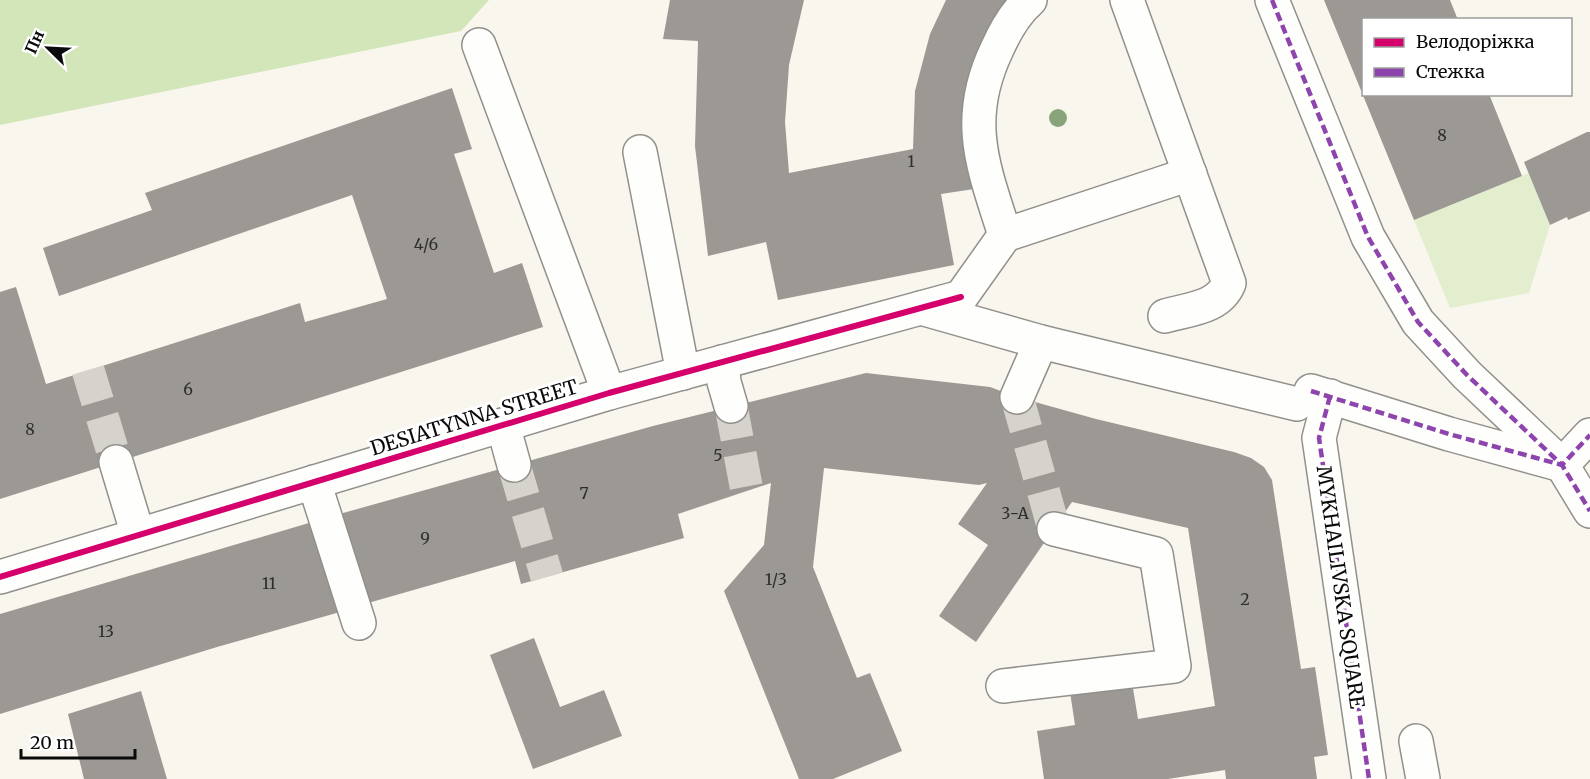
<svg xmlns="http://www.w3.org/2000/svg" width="1590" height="779" font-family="Merriweather,serif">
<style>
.green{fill:#e2eecd}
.forest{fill:#d3e6ba}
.building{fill:#9c9894}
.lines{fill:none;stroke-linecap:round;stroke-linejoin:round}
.minor-tunnel{stroke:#d5d3cb;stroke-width:33;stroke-dasharray:33 16;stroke-linecap:butt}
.minor-casing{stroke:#92908c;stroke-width:36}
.minor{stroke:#fefefc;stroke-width:33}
.quiet{stroke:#8e44ad;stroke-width:4.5;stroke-dasharray:9 4.5;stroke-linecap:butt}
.cycleway-casing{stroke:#fff;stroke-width:10}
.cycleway{stroke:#d6006c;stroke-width:6}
.tree{fill:#89a47a}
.labels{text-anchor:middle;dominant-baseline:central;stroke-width:6;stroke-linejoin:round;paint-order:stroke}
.number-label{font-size:16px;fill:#2e2e2c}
.street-label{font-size:20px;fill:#0a0a0a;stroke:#fff}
</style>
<rect width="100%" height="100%" fill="#f9f6ed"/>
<path class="green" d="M1529 173 1550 225 1529 293 1450 308 1414 220Z"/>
<path class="forest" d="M0 0H489L461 31 0 125Z"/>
<g class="building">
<path d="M670 0H804L789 65 785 122 789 173 913 149 915 91 930 34 946 0H1014L974 189 941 194 954 265 778 300 766 242 708 256 695 146 698 41 663 39Z"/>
<path d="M1324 0H1450L1458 20H1364V94H1489L1522 176 1414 220Z"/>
<path d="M452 88 472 149 454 154 494 273 522 263 543 327 0 499V292L16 287 46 384 300 303 305 322 387 299 352 195 59 296 43 248 152 210 145 193Z"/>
<path d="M1587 132H1590V211L1568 220 1567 217 1550 225 1524 162Z"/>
<path d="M866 373 990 387 1017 397 1096 419 1234 452 1251 458 1264 467 1272 480 1301 669 1315 667 1328 755 1314 757 1317 779H1226L1225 770 1168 779H1044L1037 731 1075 725 1070 692 1132 682 1138 719 1215 706 1188 528 1072 502 976 642 939 616 988 545 958 524 987 483 979 485 824 468 813 567 857 678 870 673 902 751 833 779H799L724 591 764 545 771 483 678 514 684 538 521 584 515 561 361 605 336 515 653 426Z"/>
<path d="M319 520 347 610 217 647 0 714V614Z"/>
<path d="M534 638 560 707 604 690 622 736 533 769 490 655Z"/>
<path d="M141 691 167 779H84L68 714Z"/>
</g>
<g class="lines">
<g class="minor-tunnel">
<path d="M88 370 116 462"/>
<path d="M1017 397 1054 529"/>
<path d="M731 406 747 491"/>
<path d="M514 465 547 577"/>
</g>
<g class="minor-casing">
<g id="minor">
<path d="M1127 0 1229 283C1219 308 1189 309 1165 316"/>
<path d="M1272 0 1368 237 1418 322 1467 375 1562 465 1590 511"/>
<path d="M479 45 609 393"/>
<path d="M640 152 683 373"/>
<path d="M1005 235C983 166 963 120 997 49 1005 31 1015 13 1030 0"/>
<path d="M1005 235 1190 174"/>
<path d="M921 308 1041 342 1297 404"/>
<path d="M722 362 724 382 731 406"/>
<path d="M1311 391 1449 434 1562 465 1590 435"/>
<path d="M1330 396 1319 438 1369 779"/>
<path d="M1017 397 1041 342"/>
<path d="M503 425 514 465"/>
<path d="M116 462 138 535"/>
<path d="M314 482 359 623"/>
<path d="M0 577 609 393 961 297 1005 235"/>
<path d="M1003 686 1174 666 1156 554 1054 529"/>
<path d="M1416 741 1423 779"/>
</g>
</g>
<use href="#minor" class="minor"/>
<g class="quiet">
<path d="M1272 0 1368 237 1418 322 1467 375 1562 465 1590 511"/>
<path d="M1311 391 1449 434 1562 465 1590 435"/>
<path d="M1330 396 1319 438 1369 779"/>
</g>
<g class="cycleway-casing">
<path id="cycleway" d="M0 577 609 393 961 297"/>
</g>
<use href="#cycleway" class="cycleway"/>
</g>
<circle class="tree" cx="1058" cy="118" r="9"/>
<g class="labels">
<g class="number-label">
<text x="1442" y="135">8</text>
<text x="911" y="161">1</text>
<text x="426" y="244">4/6</text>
<text x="188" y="389">6</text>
<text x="30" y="429">8</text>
<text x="718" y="455">5</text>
<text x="584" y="493">7</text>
<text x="1015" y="513">3-А</text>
<text x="425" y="538">9</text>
<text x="776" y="579">1/3</text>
<text x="269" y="583">11</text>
<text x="1245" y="599">2</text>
<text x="106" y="631">13</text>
</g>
<g class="street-label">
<text transform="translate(474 417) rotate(-17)">DESIATYNNA STREET</text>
<text transform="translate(1341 587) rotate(82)">MYKHAILIVSKA SQUARE</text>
</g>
</g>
<rect x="1362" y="18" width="210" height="78" fill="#ffffff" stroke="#9d9d9d" stroke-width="1.5"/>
<rect x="1374" y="38" width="30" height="9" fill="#d6006c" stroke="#9d9d9d" stroke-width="1.5"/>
<text x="1416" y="48" font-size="18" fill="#0a0a0a">Велодоріжка</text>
<rect x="1374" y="68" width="30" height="9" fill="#8e44ad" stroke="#9d9d9d" stroke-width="1.5"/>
<text x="1416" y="78" font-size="18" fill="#0a0a0a">Стежка</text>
<g transform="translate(48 48) rotate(294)" stroke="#ffffff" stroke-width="4.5" paint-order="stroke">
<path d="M0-4.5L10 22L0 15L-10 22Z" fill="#0a0a0a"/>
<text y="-9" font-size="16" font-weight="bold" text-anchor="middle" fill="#0a0a0a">Пн</text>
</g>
<path d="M21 749v9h114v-9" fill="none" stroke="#0a0a0a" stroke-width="3"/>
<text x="30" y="749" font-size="18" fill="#0a0a0a" stroke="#ffffff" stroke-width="4.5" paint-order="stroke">20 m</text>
</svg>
